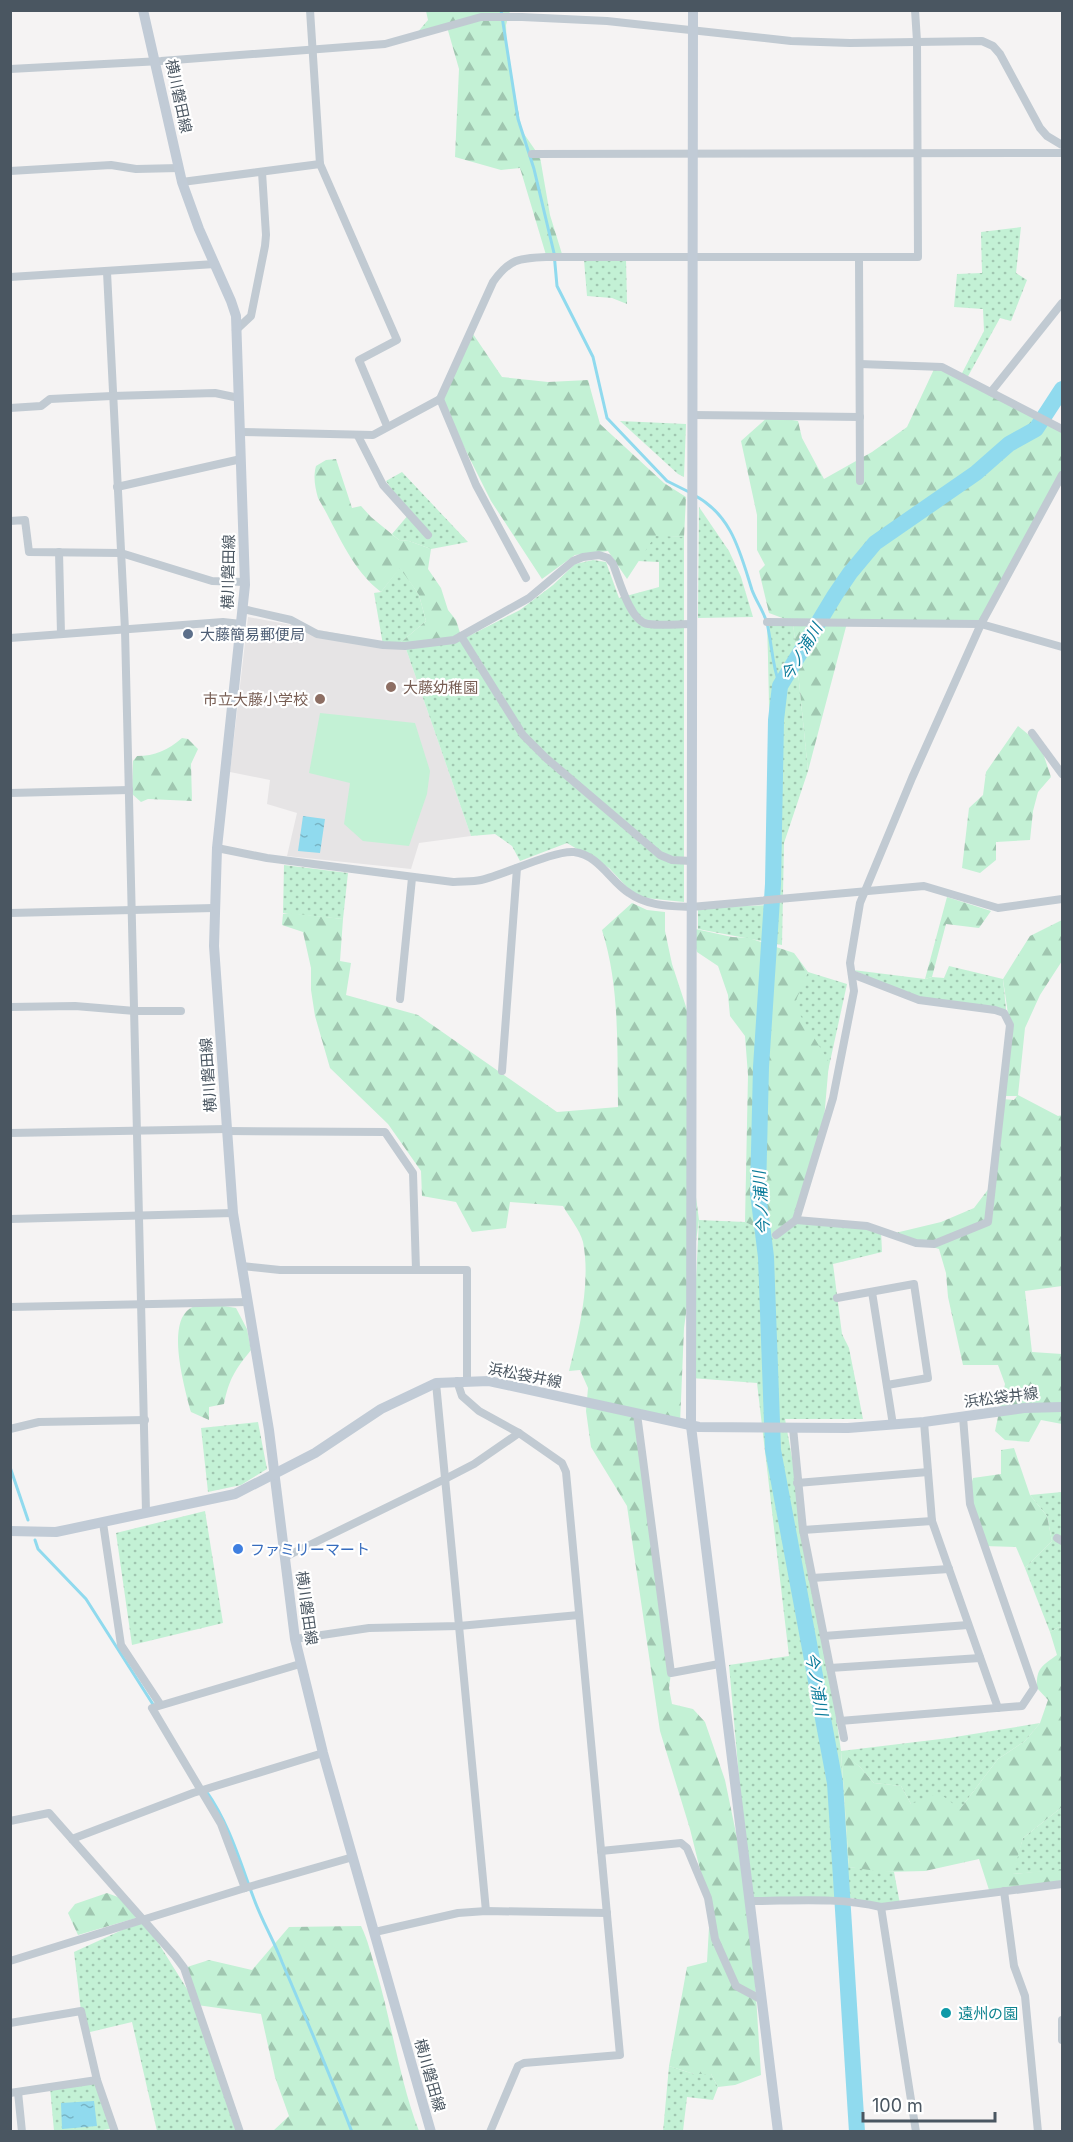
<svg xmlns="http://www.w3.org/2000/svg" width="1073" height="2142" font-family="Inter,'Noto Sans JP',sans-serif">
<style>
.education{fill:#e6e4e5}
.grass{fill:url(#grass-dots)}
.forest{fill:url(#forest-firs)}
.pitch{fill:#c3f1d5}
.water{fill:url(#water-ripples)}
.lines{fill:none;stroke-linecap:round;stroke-linejoin:round}
.stream{stroke:#90daee;stroke-width:3}
.river{stroke:#90daee;stroke-width:16}
.street{stroke:#c1cad2;stroke-width:8}
.secondary{stroke:#c1cbd6;stroke-width:10}
.service-dot{fill:#5c6f8a;stroke:#fff;stroke-width:2}
.education-dot{fill:#8d6e63;stroke:#fff;stroke-width:2}
.shop-dot{fill:#3f7fe0;stroke:#fff;stroke-width:2}
.culture-dot{fill:#0f9aa8;stroke:#fff;stroke-width:2}
.labels{text-anchor:middle;dominant-baseline:central;stroke-width:4.5;stroke-linejoin:round;paint-order:stroke}
.street-label{font-size:15px;fill:#4a5661;stroke:#fff}
.service-label{font-size:15px;fill:#4e5e75;stroke:#fff;text-anchor:start}
.education-label{font-size:15px;fill:#785e54;stroke:#fff;text-anchor:start}
.shop-label{font-size:15px;fill:#366cbe;stroke:#fff;text-anchor:start}
.culture-label{font-size:15px;fill:#0d838f;stroke:#fff;text-anchor:start}
.water-label{font-size:16px;font-style:italic;fill:#0c7c9b;stroke:#fff}
</style>
<defs>
<pattern id="grass-dots" width="8" height="8" patternUnits="userSpaceOnUse" patternTransform="scale(1.5)"><rect width="8" height="8" fill="#c3f1d5"/><path d="M2 2h.1M6 6h.1" fill="none" stroke="#a0c6b0" stroke-width="1.8" stroke-linecap="round"/></pattern>
<pattern id="forest-firs" width="22" height="20" patternUnits="userSpaceOnUse" patternTransform="scale(1.5)"><rect width="22" height="20" fill="#c3f1d5"/><path d="M5 1l3.5 6h-7zM16 11l3.5 6h-7z" fill="#a0c6b0"/></pattern>
<pattern id="water-ripples" width="26" height="14" patternUnits="userSpaceOnUse" patternTransform="scale(1.5)"><rect width="26" height="14" fill="#90daee"/><path d="M2 4q2-2 4 0t4 0M15 11q2-2 4 0t4 0" fill="none" stroke="#78b4c4"/></pattern>
</defs>
<rect width="100%" height="100%" fill="#f5f3f3"/>
<path class="education" d="M248 617 405 646 471 836 419 843 411 869 287 856 297 813 267 804 270 780 230 772Z"/>
<g class="grass">
<path d="M1021 227 1016 273 1027 280 1011 321 1000 318 966 380 960 377 984 331 983 309 954 307 957 274 982 273 981 232Z"/>
<path d="M584 260H626L627 304 612 298 587 296Z"/>
<path d="M620 421 686 424 684 477 678 474Z"/>
<path d="M402 472 468 542 431 549 409 541 399 540 392 534 409 514 386 481Z"/>
<path d="M699 507 729 551 741 577 753 617 698 618Z"/>
<path d="M655 535 684 537V902L636 897 609 868 567 843 520 861 512 846 495 834 471 836 405 646 463 639 520 610 553 585 575 564 593 560 606 562 619 598 659 587V562L637 561Z"/>
<path d="M400 567 419 595 426 621 400 643 383 645 374 593 381 592Z"/>
<path d="M767 622H793L808 771 784 843 782 945 698 929V908L772 905C770 811 770 716 767 622Z"/>
<path d="M284 865 348 873 343 919 283 913Z"/>
<path d="M949 966 1003 979 1007 1019 1004 1013 915 998 853 970 925 979 932 977 944 978Z"/>
<path d="M808 972 847 984 828 1071 792 1004Z"/>
<path d="M699 1220 745 1222 776 1235 796 1220 881 1231 882 1252 833 1264 842 1334 849 1348 863 1419H785L827 1651 841 1751 949 1738 1040 1723 1025 1741 998 1759 960 1809 911 1804 901 1786 874 1783 860 1767 841 1752 849 1867 894 1872 900 1904 881 1907 852 1898 750 1901 729 1665 789 1656 757 1383 691 1378Z"/>
<path d="M258 1422 267 1469 241 1485 208 1492 201 1428Z"/>
<path d="M1062 1492V1629L1059 1627 1050 1632 1025 1568 1052 1541 1047 1516 1030 1495Z"/>
<path d="M205 1511 223 1623 132 1645 116 1533Z"/>
<path d="M1062 1807V1870L1012 1874 1023 1838Z"/>
<path d="M144 1920 197 2005 240 2131H157L132 2022 86 2033 81 2011 74 1952Z"/>
<path d="M669 2066 694 2074H711L718 2087 713 2100 687 2097 683 2131 663 2132Z"/>
<path d="M97 2080 114 2128 92 2132 54 2131 50 2087Z"/>
</g>
<g class="forest">
<path d="M426 11H510L506 25 507 52 522 131 540 157 550 215 562 254 546 255 520 168 501 170 455 157 459 69 447 27 416 34 428 20Z"/>
<path d="M471 331 502 377 548 382 588 380 600 424 664 483 686 497 684 537 655 536 627 579 608 551 575 555 542 579 491 501 440 399Z"/>
<path d="M935 367 1062 429V475L981 624 847 623 808 771 793 622 769 613 759 571 765 565 757 550V515L741 441 769 416 798 421 802 438 824 479 872 452 907 427Z"/>
<path d="M336 459 352 508 361 506 371 517 399 540 409 541 431 549 428 569 441 588 448 610 456 620 461 636 444 641 400 643 426 621 419 595 400 568 381 592C350 568 337 530 318 498 315 487 313 477 316 466L326 460Z"/>
<path d="M1018 726 1040 744 1051 777 1038 792 1033 811 1030 840 996 842V860L980 873 962 868 969 808 983 795 986 772Z"/>
<path d="M182 738 188 739 198 749 191 764 192 801 148 799 141 802 132 794 133 761 137 756C155 756 168 750 182 738Z"/>
<path d="M947 897 991 911 979 928 946 924 932 977 925 979Z"/>
<path d="M632 903 647 910 665 912V931L672 964 691 1022V1159L699 1220 684 1328 680 1424 638 1414 671 1673 669 1688 672 1704 693 1709 705 1722 725 1780 750 1901 761 2075 735 2085 718 2087 711 2074H694L669 2066 687 1967 707 1962 710 1910 690 1829 660 1731 627 1506 591 1447 586 1411 588 1388 580 1370 569 1371C579 1331 591 1283 583 1242 580 1230 569 1217 563 1206L510 1202 506 1228 472 1232 456 1202 422 1196 421 1171 388 1124 330 1068 315 1016 311 990V968L303 932 282 925 283 914 289 913 343 919 340 961 351 963 346 995 418 1015 557 1112 618 1107C617 1047 620 987 602 930Z"/>
<path d="M1062 920V961L1040 995 1025 1028 1018 1095 1058 1116 1062 1115V1286L1025 1291 1032 1352 1062 1354V1424L1041 1420 1029 1442 1005 1440 995 1431 1005 1384 998 1365H963L948 1297 946 1273 939 1249 891 1234 941 1222 974 1208 996 1179 1002 1099 1014 1100 1017 1096H1002L1010 1028 1003 979 1030 936Z"/>
<path d="M691 928 732 937 749 938 794 953 808 972 794 1005 829 1062 823 1131 798 1215 771 1234 745 1222 748 1075 745 1036 730 1016 728 995 718 966 697 952Z"/>
<path d="M206 1303 236 1308 247 1329 251 1350C235 1370 229 1379 224 1404L209 1407V1420L191 1412C185 1389 167 1327 188 1310 192 1306 200 1305 206 1303Z"/>
<path d="M1014 1448 1030 1495 1047 1516 1052 1541 1025 1568 1016 1547 984 1546 968 1495 973 1478 1001 1474V1450Z"/>
<path d="M1059 1627 1062 1629V1807L1023 1838 1013 1874 1062 1869V1884L990 1893 979 1859 925 1871 883 1872 849 1867 841 1751 860 1767 874 1783 901 1786 911 1804 939 1793 960 1809 998 1759 1025 1741 1040 1723 1048 1700 1037 1688C1036 1668 1042 1666 1057 1655L1050 1632Z"/>
<path d="M107 1893 126 1900 136 1918 78 1935 68 1913 75 1904Z"/>
<path d="M361 1926C368 1940 371 1955 376 1970 392 2023 399 2079 419 2131H273L289 2116 275 2077 261 2014 197 2005 184 1968 209 1960 252 1970 289 1927Z"/>
</g>
<path class="pitch" d="M320 713 415 723 430 771 427 794 409 846 363 841 344 824 350 783 309 773Z"/>
<g class="water">
<path d="M303 816 325 819 320 853 298 851Z"/>
<path d="M94 2101 97 2126 62 2129 61 2103Z"/>
</g>
<g class="lines">
<g class="stream">
<path d="M501 10 518 119 534 169 554 253 557 286 593 357 607 418 667 481 689 492"/>
<path d="M694 495C732 515 740 552 752 590 756 601 764 612 767 623 772 644 772 666 780 686"/>
<path d="M10 1467 28 1520"/>
<path d="M35 1540 38 1549 86 1599 154 1706"/>
<path d="M206 1791C229 1823 240 1862 254 1899 262 1921 274 1941 282 1962 306 2018 330 2075 352 2132"/>
</g>
<path class="river" d="M857 2132 835 1783 773 1450 766 1257 758 1193 761 1067 773 884 776 720 780 686 835 595 850 573 875 543 976 473 1009 444 1036 429 1062 389"/>
<g class="street">
<path d="M310 10 320 164 397 340 359 360 387 426"/>
<path d="M10 69 161 61 385 44 481 17H522L607 21 791 41 850 43 982 41 993 46 1000 54 1040 128 1047 136 1062 145"/>
<path d="M532 154 1062 153"/>
<path d="M10 171 111 165 136 169 179 168"/>
<path d="M182 182 320 164"/>
<path d="M859 258 860 481"/>
<path d="M107 272 125 630 146 1512"/>
<path d="M10 277 215 264"/>
<path d="M236 330 251 316 265 246 266 235 262 172"/>
<path d="M860 364 942 367 1062 429"/>
<path d="M991 392 1062 303"/>
<path d="M440 399 476 485 526 578"/>
<path d="M10 408 41 406 50 399 112 396 215 393 239 398"/>
<path d="M692 415 860 417"/>
<path d="M240 432 373 435 440 399 493 282C509 259 519 258 546 257H918L917 41 915 10"/>
<path d="M358 436 383 485 428 535"/>
<path d="M117 487 241 459"/>
<path d="M10 521 25 520 29 552 121 553 212 581 245 582"/>
<path d="M59 552 61 634"/>
<path d="M243 609 291 620 317 634 383 645 405 646 454 640 529 598 573 561 583 557 599 555 608 558 613 564C619 579 630 622 648 624 662 626 678 624 692 624"/>
<path d="M767 622 981 624 1062 647"/>
<path d="M461 636 523 735 546 758 660 855 672 860 691 861"/>
<path d="M10 638 223 622 241 624"/>
<path d="M1032 733 1062 774"/>
<path d="M10 793 129 790"/>
<path d="M217 848 267 858 453 882C462 881 472 882 481 880 504 875 554 850 574 852 599 855 610 881 629 893 647 906 669 906 691 907L924 886 998 908 1062 899"/>
<path d="M10 913 214 908"/>
<path d="M400 999 412 878"/>
<path d="M10 1007 75 1006 135 1011H181"/>
<path d="M502 1071 517 868"/>
<path d="M227 1131 385 1132 413 1173 416 1270"/>
<path d="M10 1133 227 1129"/>
<path d="M10 1219 233 1213"/>
<path d="M796 1220 867 1226 916 1243 934 1244 988 1222 1010 1025 1004 1013 995 1010 919 1000 852 974"/>
<path d="M776 1235 796 1220 833 1098 854 991 850 963 860 903 912 778 981 624 1062 475"/>
<path d="M242 1266 280 1270H467V1381"/>
<path d="M872 1292 893 1425"/>
<path d="M837 1298 914 1284 928 1378 887 1385"/>
<path d="M10 1307 248 1302"/>
<path d="M457 1381 462 1396 479 1411 519 1433 562 1463 566 1472 620 2055 524 2063 518 2066 490 2132"/>
<path d="M436 1383 486 1911"/>
<path d="M637 1414 671 1673 719 1664"/>
<path d="M924 1422 932 1521 998 1708"/>
<path d="M793 1428 803 1530 844 1738"/>
<path d="M10 1429 39 1422 145 1420"/>
<path d="M797 1483 928 1472"/>
<path d="M103 1523 121 1645 160 1704"/>
<path d="M803 1530 932 1521"/>
<path d="M1057 1538 1062 1541"/>
<path d="M285 1557 445 1479 474 1464 519 1433"/>
<path d="M812 1578 949 1569"/>
<path d="M824 1636 968 1625"/>
<path d="M295 1639 369 1628 459 1626 579 1615"/>
<path d="M830 1668 980 1658"/>
<path d="M840 1721 1022 1706 1034 1688 970 1504 963 1417"/>
<path d="M10 1821 49 1813 175 1956 184 1968 240 2132"/>
<path d="M72 1839 193 1793 323 1753"/>
<path d="M601 1851 681 1843 687 1848 708 1898 715 1939 736 1986 762 2000"/>
<path d="M245 1888 221 1824 152 1708 300 1664"/>
<path d="M1004 1891 1014 1966 1025 1996 1038 2132"/>
<path d="M750 1901C794 1901 838 1897 881 1907L1062 1884"/>
<path d="M881 1907 916 2132"/>
<path d="M375 1932 458 1913 486 1911 607 1913"/>
<path d="M10 1961 245 1888 353 1857"/>
<path d="M1062 2020V2040"/>
<path d="M10 2023 81 2011 97 2080"/>
<path d="M18 2092 22 2132"/>
<path d="M10 2093 97 2080 115 2132"/>
</g>
<g class="secondary">
<path d="M143 10 182 182 199 229 231 301 236 316 245 585 217 848 214 946 233 1213 269 1430 295 1639 323 1753 431 2132"/>
<path d="M693 10 691 1426 778 2132"/>
<path d="M10 1531 56 1532 235 1494 315 1453 381 1409 436 1383 489 1381 699 1427 848 1428 924 1422 1024 1408 1062 1407"/>
</g>
</g>
<circle class="service-dot" cx="188" cy="634" r="6"/>
<g class="education-dot">
<circle cx="391" cy="687" r="6"/>
<circle cx="320" cy="699" r="6"/>
</g>
<circle class="shop-dot" cx="238" cy="1549" r="6"/>
<circle class="culture-dot" cx="946" cy="2013" r="6"/>
<g class="labels">
<g class="street-label">
<text transform="translate(179 96) rotate(78)">横川磐田線</text>
<text transform="translate(228 572) rotate(-89)">横川磐田線</text>
<text transform="translate(208 1075) rotate(-94)">横川磐田線</text>
<text transform="translate(525 1375) rotate(11)">浜松袋井線</text>
<text transform="translate(1001 1397) rotate(-7)">浜松袋井線</text>
<text transform="translate(307 1608) rotate(82)">横川磐田線</text>
<text transform="translate(430 2075) rotate(74)">横川磐田線</text>
</g>
<g class="service-label">
<text x="200" y="634">大藤簡易郵便局</text>
</g>
<g class="education-label">
<text x="403" y="687">大藤幼稚園</text>
<text x="308" y="699" text-anchor="end">市立大藤小学校</text>
</g>
<g class="shop-label">
<text x="250" y="1549">ファミリーマート</text>
</g>
<g class="culture-label">
<text x="958" y="2013">遠州の園</text>
</g>
<g class="water-label">
<text transform="translate(801 652) rotate(-59)">今ノ浦川</text>
<text transform="translate(761 1203) rotate(-94)">今ノ浦川</text>
<text transform="translate(817 1684) rotate(80)">今ノ浦川</text>
</g>
</g>
<rect width="1073" height="2142" fill="none" stroke="#4a5661" stroke-width="24"/>
<path d="M863 2112v9h132v-9" fill="none" stroke="#4a5661" stroke-width="3"/>
<text x="872" y="2112" font-size="18" fill="#4a5661" stroke="#ffffff" stroke-width="4.5" paint-order="stroke">100 m</text>
</svg>
